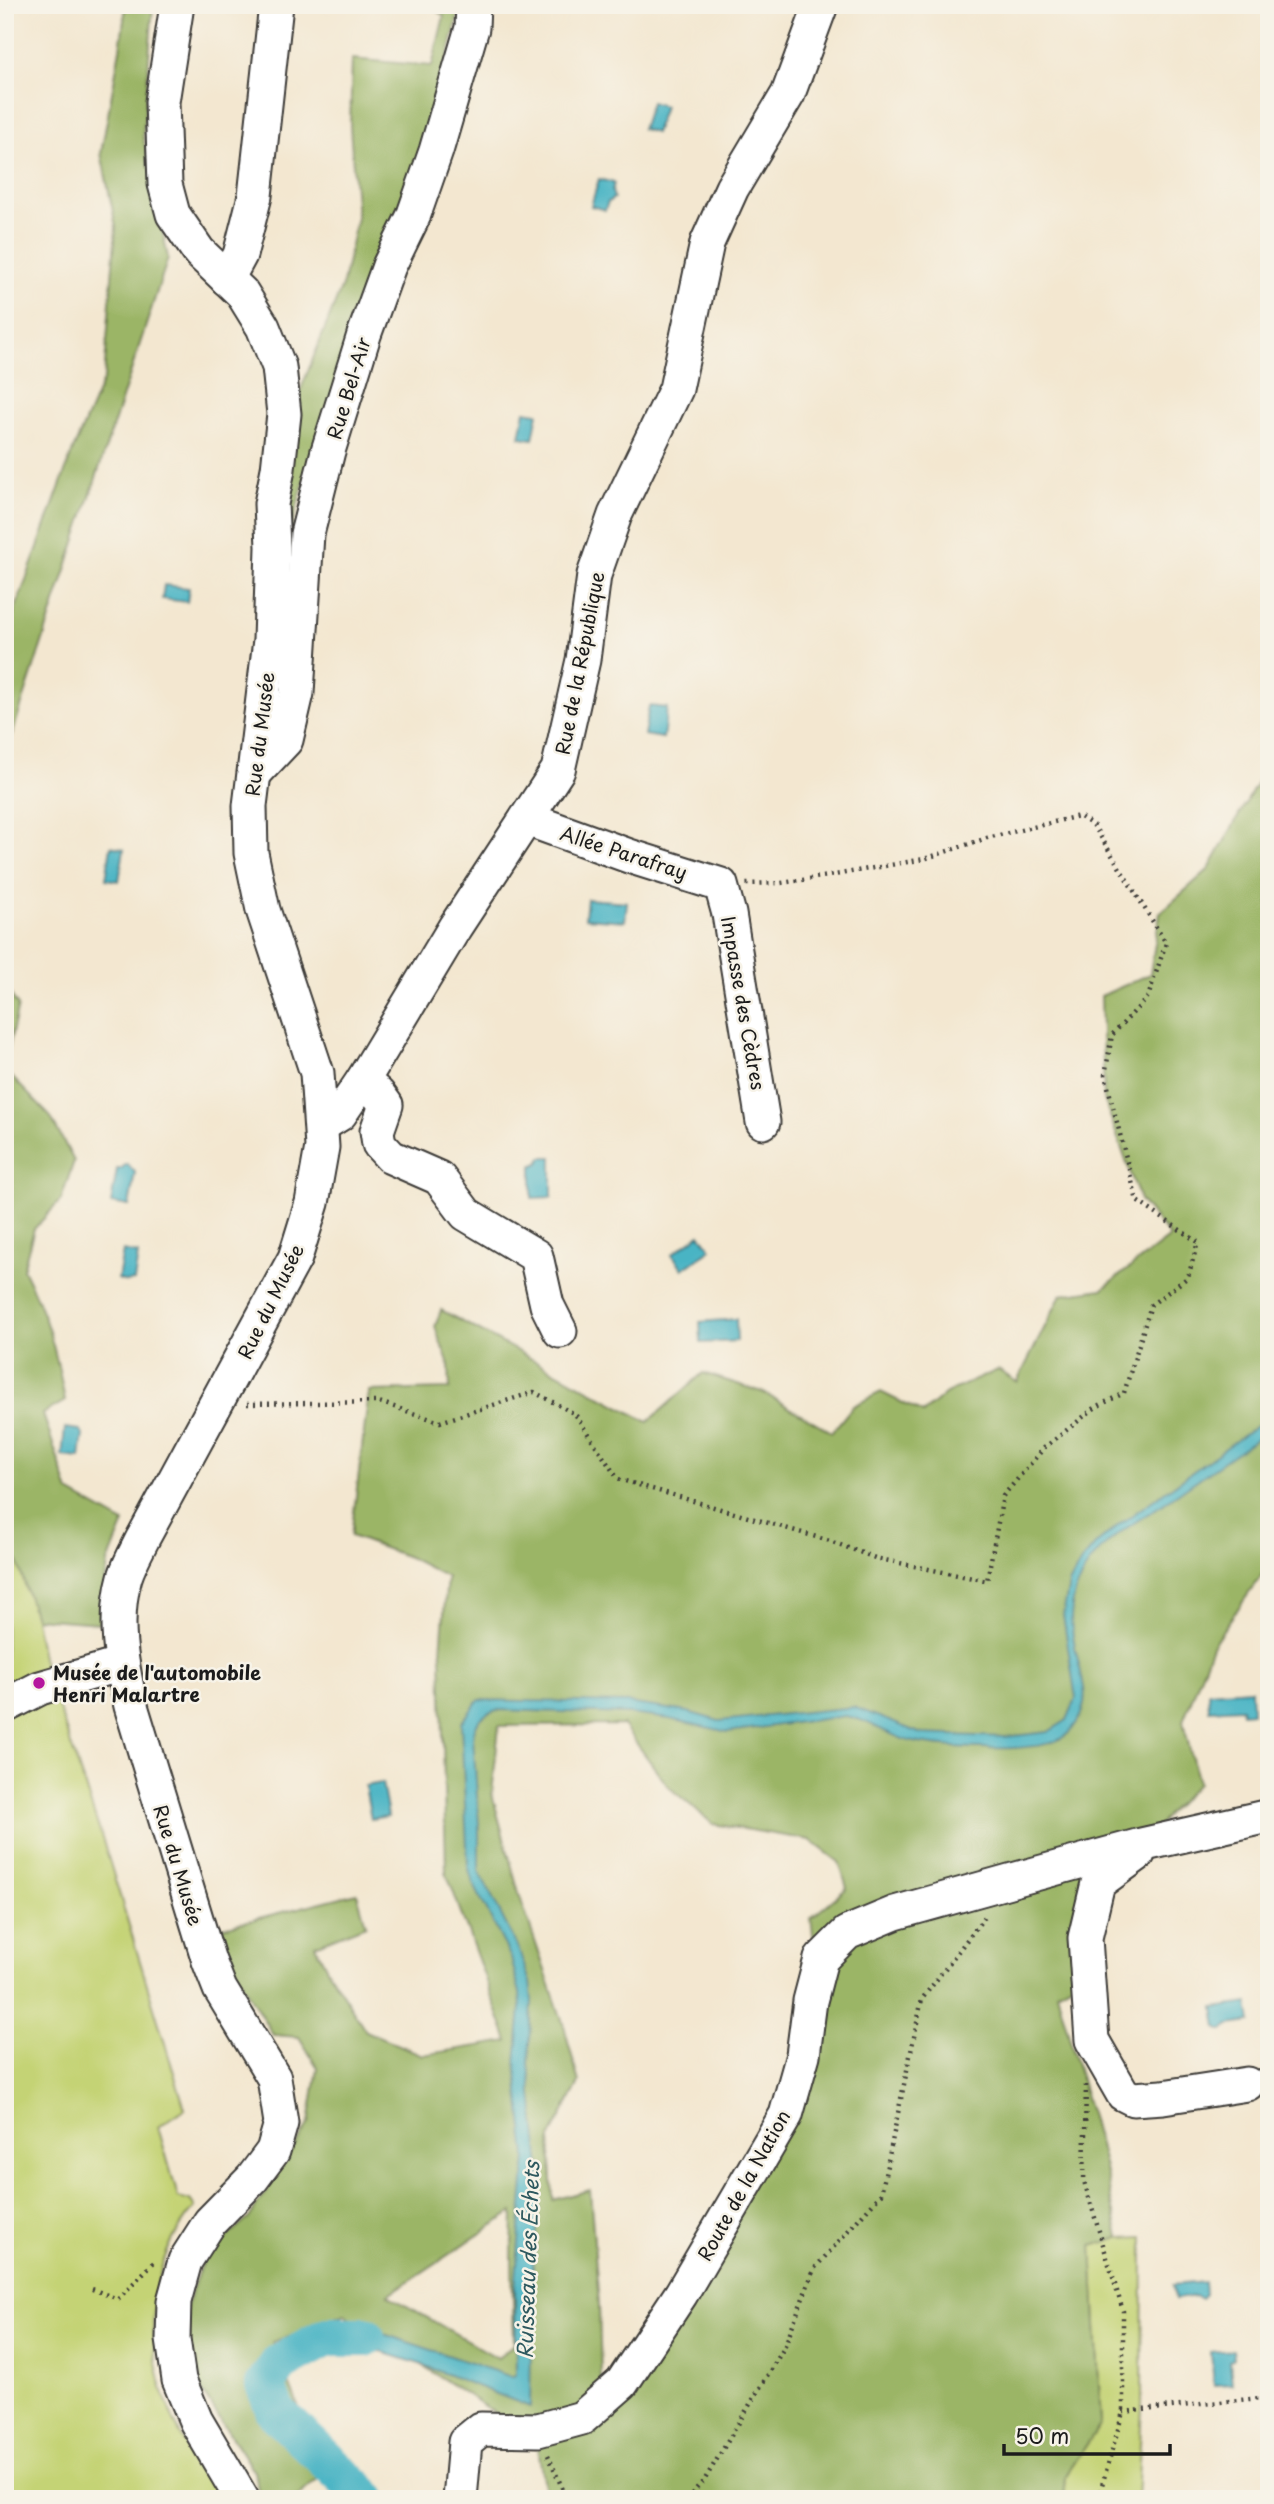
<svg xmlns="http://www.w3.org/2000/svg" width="1274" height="2504" font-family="'Playpen Sans',sans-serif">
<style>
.green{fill:#c4d375;stroke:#707848;stroke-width:2}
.forest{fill:#9bb566;stroke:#5c6841;stroke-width:2;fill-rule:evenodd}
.water{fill:#48b4c4;stroke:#326870;stroke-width:2}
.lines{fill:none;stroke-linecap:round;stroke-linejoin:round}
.river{stroke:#48b4c4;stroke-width:40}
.minor-casing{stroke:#3c3a37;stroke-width:37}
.path{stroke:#3c3a37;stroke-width:4.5;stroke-dasharray:2 5;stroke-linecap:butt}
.minor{stroke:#fff;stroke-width:33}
.poi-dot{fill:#b5179e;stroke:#f7f3e8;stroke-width:2.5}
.labels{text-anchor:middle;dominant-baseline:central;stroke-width:5;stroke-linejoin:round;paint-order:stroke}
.street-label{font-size:19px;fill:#1c1c1c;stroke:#f7f3e8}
.poi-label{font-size:19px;font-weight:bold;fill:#1c1c1c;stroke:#f7f3e8;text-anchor:start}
.water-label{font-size:21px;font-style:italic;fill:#2e595f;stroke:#f7f3e8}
</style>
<rect width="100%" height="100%" fill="#f7f3e8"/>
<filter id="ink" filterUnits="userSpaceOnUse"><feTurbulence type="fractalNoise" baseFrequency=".0143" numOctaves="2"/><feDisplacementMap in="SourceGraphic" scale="14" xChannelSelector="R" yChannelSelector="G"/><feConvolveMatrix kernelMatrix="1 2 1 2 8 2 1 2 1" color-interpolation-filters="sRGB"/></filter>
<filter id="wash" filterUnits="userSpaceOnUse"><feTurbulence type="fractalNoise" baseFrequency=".00686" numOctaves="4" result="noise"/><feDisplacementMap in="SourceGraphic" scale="28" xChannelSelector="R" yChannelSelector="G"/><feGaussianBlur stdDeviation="1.57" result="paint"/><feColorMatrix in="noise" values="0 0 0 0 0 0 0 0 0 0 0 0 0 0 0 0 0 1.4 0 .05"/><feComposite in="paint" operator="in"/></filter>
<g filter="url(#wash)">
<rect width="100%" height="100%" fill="#f3e7d0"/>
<g class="green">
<path d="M5 1520 35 1618 42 1658 106 1850 185 2109 158 2127 178 2197 190 2200 195 2207C141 2269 143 2363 180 2433 190 2452 205 2469 217 2486L210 2499H5Z"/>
<path d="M1143 2237 1142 2407 1137 2499H1063L1065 2477 1101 2423 1092 2246 1119 2238Z"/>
</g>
<g class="forest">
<path d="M126 5H153L143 136 168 258 5 756V638L73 450 104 378 116 227 101 153 120 49Z"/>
<path d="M428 5H461L422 159 315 443 284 553 291 414 343 283 357 217 350 127 352 59 432 66 444 16Z"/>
<path d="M1269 761V1565L1213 1644 1183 1721 1198 1783 1165 1817 1092 1906V1973L1057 1992 1104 2164 1119 2238 1092 2246 1101 2423 1065 2477 1063 2499H546L537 2441 345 2314 273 2342 307 2428 321 2476 295 2499H260L254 2472 196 2382 183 2314 204 2257 249 2218 309 2123 318 2068 299 2037 273 2035 242 1983 216 1929 357 1893 366 1925 315 1945 328 1971 366 2031 423 2055 508 2041 446 1872 441 1651 447 1577 408 1557 351 1536 369 1391 450 1389 449 1365 435 1327 441 1310 648 1422 703 1373 762 1392 832 1432 853 1406 881 1392 923 1413 946 1393 998 1370 1017 1382 1061 1295 1102 1289 1170 1237 1140 1200 1104 1099 1101 996 1150 974 1160 913 1209 869ZM623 1725 668 1786 713 1824 810 1840 839 1862 847 1888 811 1918 821 2000 718 2255 602 2415 599 2305 590 2190 553 2200 550 2138 579 2083 564 2026 521 1900 492 1794 499 1726ZM513 2212 512 2260 514 2343 498 2358 388 2295Z"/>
<path d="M5 986 18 1006 5 1066Z"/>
<path d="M5 1070 50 1116 74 1161 61 1200 34 1229 23 1269C47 1316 56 1350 65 1401L43 1414 69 1492 124 1523 108 1562 99 1623 35 1618 5 1520Z"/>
</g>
<g class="water">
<path d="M651 102 664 106 655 133 642 129Z"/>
<path d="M599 179 614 183 612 191 614 198 608 202 605 210 591 206Z"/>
<path d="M525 411 538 413 533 439 520 437Z"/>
<path d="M164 585 189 588 187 602 162 599Z"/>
<path d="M649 706 667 708 663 738 644 735Z"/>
<path d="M111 846 124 849 119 881 106 879Z"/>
<path d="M587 899 627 902 625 921 585 918Z"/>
<path d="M542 1157H552V1197L532 1198V1166L539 1163Z"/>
<path d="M127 1164 135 1172 129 1206 111 1203 117 1169H120Z"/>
<path d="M700 1234 711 1249 683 1269 672 1254Z"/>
<path d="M123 1251 138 1254 134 1281 126 1282 118 1279Z"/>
<path d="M736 1319 737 1341 701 1343 700 1322Z"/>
<path d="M1269 1417V1429L1262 1435C1230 1457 1198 1479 1166 1502 1138 1521 1102 1540 1085 1570 1059 1617 1076 1641 1084 1688 1087 1706 1078 1728 1062 1738 1037 1754 945 1748 914 1742 890 1738 870 1719 845 1716L728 1732 670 1719 629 1714 497 1710C482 1714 475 1722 473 1737L479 1825V1871L518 1948 530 1982 532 2000 529 2065 542 2186 532 2275 530 2407 423 2365 372 2349 337 2343 315 2349 309 2332 338 2323 360 2326 512 2377 516 2374 515 2289 526 2157 516 2063 521 2008 520 1993 511 1958 473 1883 468 1866 461 1723 479 1700 628 1703 688 1712 719 1721 854 1707 922 1734 1005 1737 1048 1732 1067 1720 1076 1699 1063 1615 1069 1584 1080 1563 1096 1544 1121 1523Z"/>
<path d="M65 1428 80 1430 83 1435 80 1458 62 1456Z"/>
<path d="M1251 1689 1252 1712 1242 1713 1241 1708 1209 1710 1208 1692Z"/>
<path d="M382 1783 388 1816 371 1819 365 1786Z"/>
<path d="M1248 2003 1251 2022 1229 2025 1223 2031 1217 2028 1214 2008Z"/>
<path d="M1204 2282 1205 2295 1201 2299 1196 2296 1175 2299 1173 2285Z"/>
<path d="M294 2340 300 2359C265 2388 282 2415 312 2441 318 2447 329 2453 333 2460 337 2465 338 2475 340 2481 319 2463 238 2399 259 2366 267 2355 283 2346 294 2340Z"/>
<path d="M1233 2350 1234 2359 1230 2361 1232 2384 1214 2385 1211 2352Z"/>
</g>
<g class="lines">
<path class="river" d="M365 2337H327L280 2363 265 2385 276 2412 367 2499"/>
</g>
</g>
<g filter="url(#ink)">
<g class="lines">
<g class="minor-casing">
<g id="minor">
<path d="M177 5 162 102 165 184 173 214 199 252 242 293 263 327 279 367 284 414 278 469 271 504 273 547 270 640 250 806 251 853 263 910 317 1073 322 1147 312 1203 295 1258 143 1538C137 1550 129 1564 125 1577 113 1620 121 1663 131 1706L209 1961 220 1989 274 2078 281 2123 273 2151 252 2179 210 2222 185 2261 174 2301 173 2339 179 2380 196 2421 242 2499"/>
<path d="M227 279 240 255 255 196 276 5"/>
<path d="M255 773 286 740 297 693 307 534 328 451 364 335 389 266 413 217 436 151 472 28 473 5"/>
<path d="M527 819 629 856 721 885 729 914 763 1122"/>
<path d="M363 1080 378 1094 386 1105 377 1131 379 1144 391 1157 439 1178 466 1214 536 1256 547 1305 560 1331"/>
<path d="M322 1125 340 1114 363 1080 455 927 558 770 583 660 594 575 615 515 676 389 707 243 732 188 788 94 821 5"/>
<path d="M5 1706 40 1688 122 1664"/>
<path d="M1138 1854 1098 1883 1085 1938 1092 2040 1123 2094 1133 2099 1163 2097 1247 2084"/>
<path d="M460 2499 465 2442 481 2429 538 2430 582 2418 622 2383 681 2294 786 2115 803 2055 810 2001 821 1959 847 1933 895 1913 1013 1880 1141 1845 1269 1816"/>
</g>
</g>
<g class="path">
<path d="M247 1404 379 1402 440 1422 534 1392 575 1414 618 1479 830 1541 875 1558 987 1581 1003 1496 1044 1448 1096 1407 1124 1393 1151 1305 1188 1277 1198 1242 1137 1201 1105 1075 1112 1035 1148 997 1166 943 1094 826 1079 816 987 838 924 859 829 876 781 883 746 884"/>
<path d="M1086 2085 1084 2181 1123 2311V2412L1098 2499"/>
<path d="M92 2289 118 2299 157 2259"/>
<path d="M1123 2412 1269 2397"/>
<path d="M548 2455 567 2499"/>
<path d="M687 2499 705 2479 784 2348 814 2269 881 2194 922 1999 985 1916"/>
</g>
<use href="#minor" class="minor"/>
</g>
</g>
<circle class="poi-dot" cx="39" cy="1683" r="7"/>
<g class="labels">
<g class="street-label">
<text transform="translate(348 388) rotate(-73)">Rue Bel-Air</text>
<text transform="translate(579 663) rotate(-79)">Rue de la République</text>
<text transform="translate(259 734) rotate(-83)">Rue du Musée</text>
<text transform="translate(624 852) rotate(18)">Allée Parafray</text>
<text transform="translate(744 1003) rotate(80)">Impasse des Cèdres</text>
<text transform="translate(270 1301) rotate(-64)">Rue du Musée</text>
<text transform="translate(179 1865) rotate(73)">Rue du Musée</text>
<text transform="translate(743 2185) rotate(-61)">Route de la Nation</text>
</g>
<g class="poi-label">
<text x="53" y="1672">Musée de l'automobile<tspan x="53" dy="22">Henri Malartre</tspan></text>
</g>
<g class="water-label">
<text transform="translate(527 2260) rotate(-88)">Ruisseau des Échets</text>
</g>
</g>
<rect width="1274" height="2504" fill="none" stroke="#f7f3e8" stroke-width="28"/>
<path d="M1004 2444v10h166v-10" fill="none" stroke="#1c1c1c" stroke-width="3.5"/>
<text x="1015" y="2444" font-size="21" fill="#1c1c1c" stroke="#f7f3e8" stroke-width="5" paint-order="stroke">50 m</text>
</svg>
